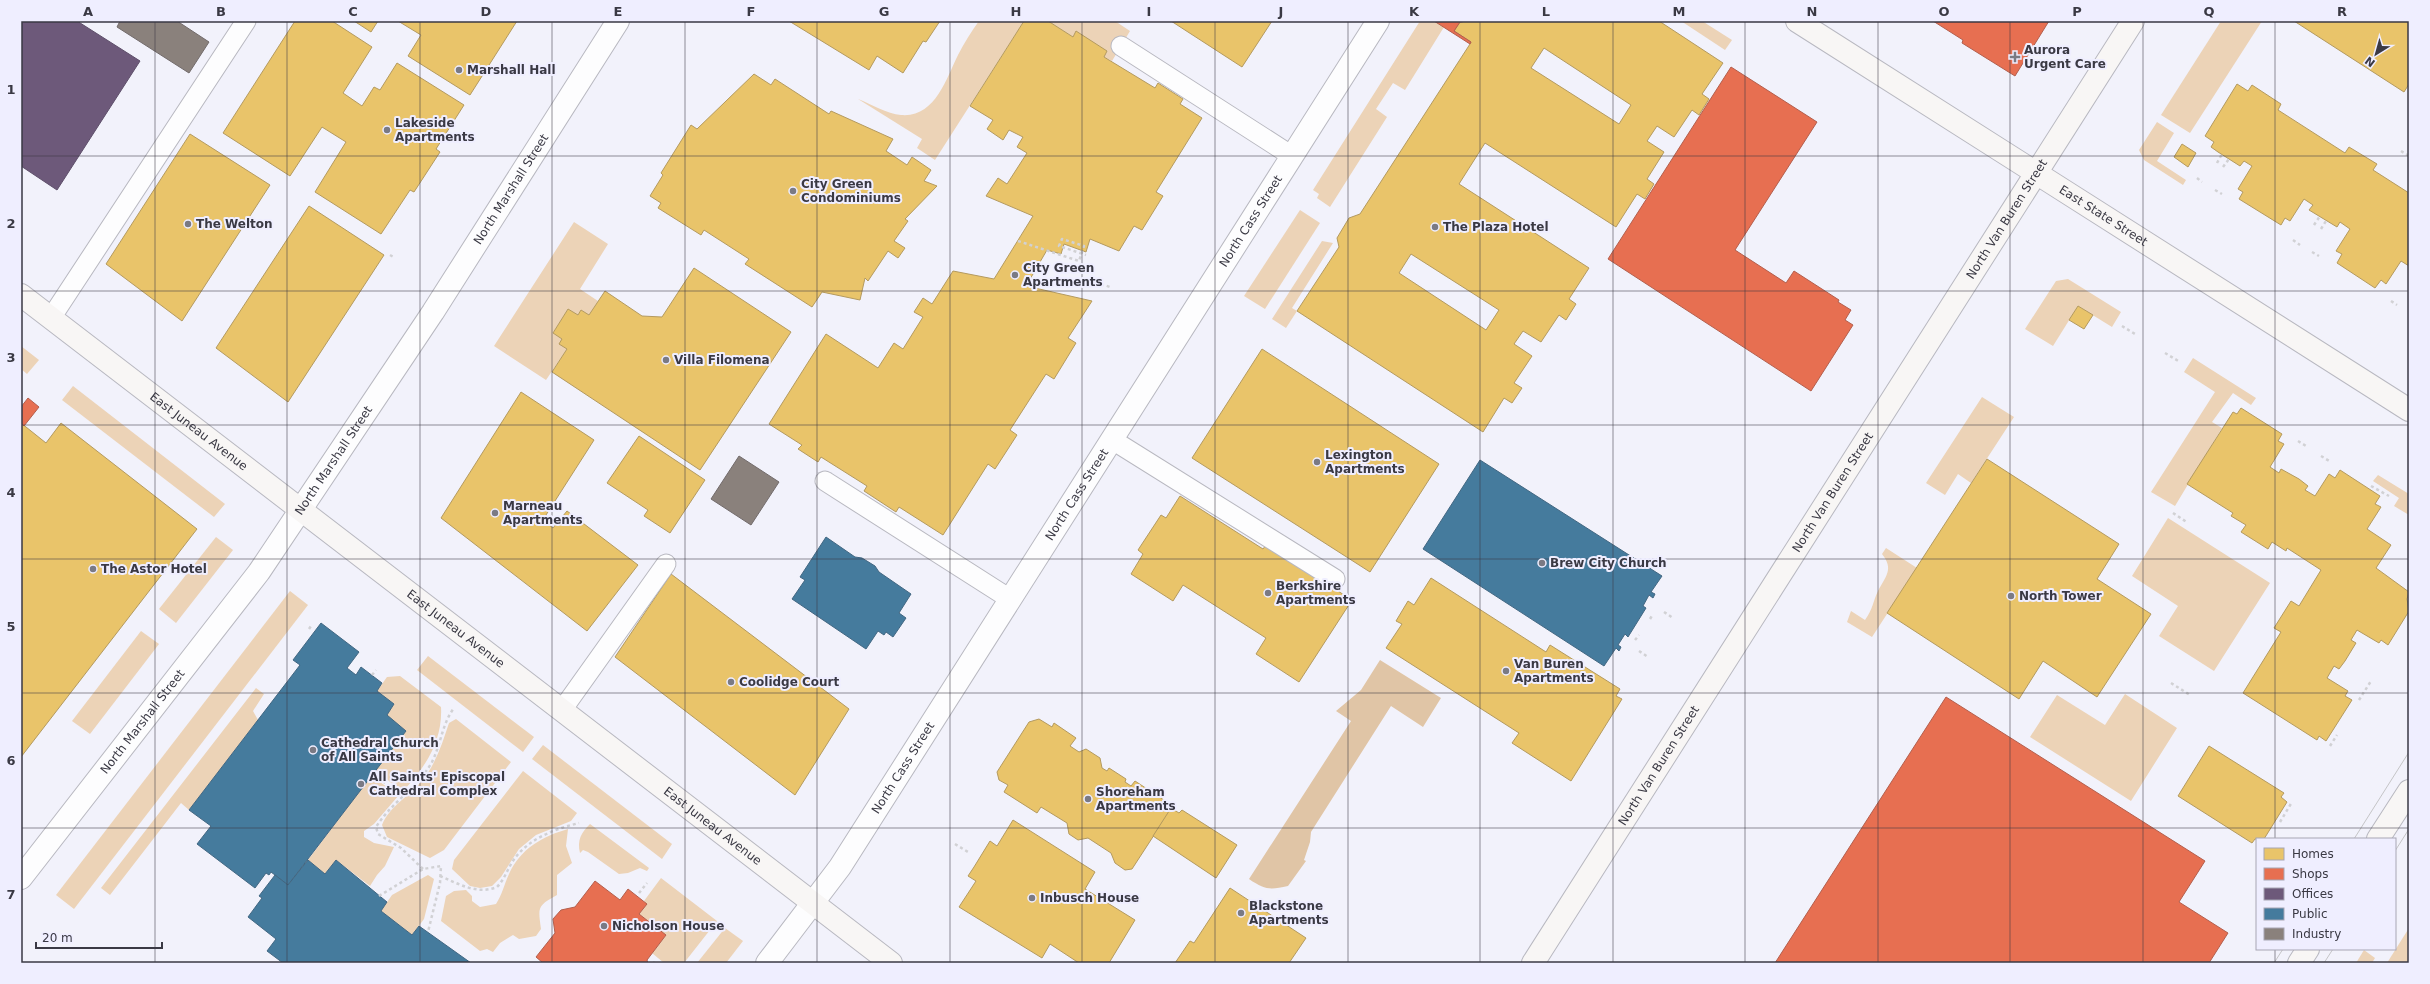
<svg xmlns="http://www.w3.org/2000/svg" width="2430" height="984" font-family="'DejaVu Sans',sans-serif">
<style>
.green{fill:#ecd3b7}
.forest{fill:#e0c5a6}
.homes{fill:#e9c46a;stroke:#b49a5f;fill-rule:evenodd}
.shops{fill:#e76f51;stroke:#b35f4d}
.offices{fill:#6d597a;stroke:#5e4f6a}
.public{fill:#457b9d;stroke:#426782}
.industry{fill:#8a817c;stroke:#726b6b}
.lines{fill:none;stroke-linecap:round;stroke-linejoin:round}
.lane-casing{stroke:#b8b8c0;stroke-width:21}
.street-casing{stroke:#b8b8c0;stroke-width:24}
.secondary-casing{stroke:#b8b8c0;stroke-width:24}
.path{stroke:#d1d1d4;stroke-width:2.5;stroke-dasharray:3 3;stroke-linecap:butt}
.lane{stroke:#fdfdfe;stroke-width:19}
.street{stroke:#fdfdfe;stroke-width:22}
.secondary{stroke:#f8f6f5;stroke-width:22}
.tram{stroke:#c5c5c7;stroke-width:1}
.grid{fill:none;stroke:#3a3944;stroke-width:1;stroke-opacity:0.55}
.poi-dot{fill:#7a7a84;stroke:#efeeff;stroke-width:1.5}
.labels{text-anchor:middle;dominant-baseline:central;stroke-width:4;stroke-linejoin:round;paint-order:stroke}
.poi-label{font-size:12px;font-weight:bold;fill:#3a3944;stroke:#efeeff;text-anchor:start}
.street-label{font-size:12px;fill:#3a3944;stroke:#efeeff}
.neatline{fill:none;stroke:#3a3944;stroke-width:1.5}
.grid-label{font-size:13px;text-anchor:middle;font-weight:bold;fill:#3a3944}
</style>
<rect width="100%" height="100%" fill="#f2f2fb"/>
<g class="green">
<path d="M979 21H1024L935 160 917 148 922 139 858 99C871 104 887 114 901 115 935 118 946 79 958 55 964 43 971 32 979 21Z"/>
<path d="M1048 21H1115L1130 31 1112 61 1104 57 1107 51 1076 32 1073 37Z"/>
<path d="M1420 21H1434L1444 27 1405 90 1393 83 1376 109 1387 117 1330 207 1317 198 1319 194 1313 190Z"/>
<path d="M1681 21H1702L1732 40 1725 50Z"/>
<path d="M2221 21H2262L2190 133 2161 115Z"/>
<path d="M2157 122 2174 133 2157 161 2186 180 2183 185 2144 160 2139 150Z"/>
<path d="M1300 210 1320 223 1265 309 1244 296Z"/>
<path d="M574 222 608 244 580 289 598 301 589 315 581 310 578 315 568 309 553 333 562 339 567 349 546 380 494 346Z"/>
<path d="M1322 241 1333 243 1292 308 1297 311 1286 328 1272 319Z"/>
<path d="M2068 279 2121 312 2112 327 2078 306 2053 346 2025 329 2056 281Z"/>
<path d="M21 346 39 360 27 374 21 369Z"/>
<path d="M2193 358 2256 398 2251 405 2233 393 2212 422 2222 428 2175 506 2151 492 2215 392 2184 372Z"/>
<path d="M73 386 225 504 214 517 62 400Z"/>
<path d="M1982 397 2014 417 1971 483 1958 474 1945 495 1926 483Z"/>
<path d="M2378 475 2409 494V515L2394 506 2399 498 2373 481Z"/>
<path d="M2168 518 2270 583 2214 671 2159 636 2178 606 2132 576Z"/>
<path d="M216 537 233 550 176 623 159 609Z"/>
<path d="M1886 548 1917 568 1872 637 1847 622 1851 611 1865 620C1873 609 1873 601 1878 591 1886 576 1894 569 1882 554Z"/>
<path d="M290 591 308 605 74 909 56 895Z"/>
<path d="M141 631 159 644 90 734 72 721Z"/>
<path d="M428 656 534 737 523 752 417 670Z"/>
<path d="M400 676 441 707C443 742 424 769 402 792L376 770 387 715 394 704 377 691 387 677Z"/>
<path d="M256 688 264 694 253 711 258 720 189 810 181 803 110 895 101 888Z"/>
<path d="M2125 694 2177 728 2131 801 2030 737 2057 695 2105 725Z"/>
<path d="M456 719 511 762 444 850 430 858 387 837 382 825C389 807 409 796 421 782 436 764 442 744 449 723Z"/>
<path d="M543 745 672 844 662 859 532 759Z"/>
<path d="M523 771 577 813 571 821 536 835 519 849 501 877 492 886 480 888 470 886 452 869 454 860Z"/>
<path d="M371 776 399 795 374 824 364 831V837L374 843 394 847 385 866 377 875 370 886 336 860 325 874 308 860Z"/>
<path d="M590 824 649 868 647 871 640 868 628 873 619 874 588 852 583 850 580 853C577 840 581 833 590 824Z"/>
<path d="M568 829 566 846 572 863 557 875V895C537 906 538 907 541 929L536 936 519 939 513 935 500 943 493 952 487 949 480 951 441 921 446 896 454 891 466 890 472 896V901L480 907 496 904C502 895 504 885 509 874 520 849 543 836 568 829Z"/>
<path d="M428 875 434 879 424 919 412 935 381 911 392 895Z"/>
<path d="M661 878 717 921 684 963H664L652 953 666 935 639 914 646 904 644 901Z"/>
<path d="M725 928 743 941 726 963H697Z"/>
<path d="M2409 928V963H2387Z"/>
<path d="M2364 950 2375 958 2372 963H2356Z"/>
</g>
<path class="forest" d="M1380 660 1441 698 1423 727 1391 706 1311 832 1310 842 1304 860 1306 861 1288 886C1270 890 1265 890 1249 879L1351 721 1336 711 1361 690Z"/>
<g class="homes">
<path d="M295 21H332L372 47 343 93 362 106 374 87 380 90 397 63 464 105 436 149 440 152 414 192 410 190 381 234 315 192 346 142 322 127 290 176 223 133Z"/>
<path d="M354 21H378L371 32Z"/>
<path d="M398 21H517L470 95 408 56 421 35Z"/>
<path d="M789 21H940L926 42 923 41 903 73 877 56 869 70Z"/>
<path d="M1024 21H1048L1073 37 1076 31 1107 51 1104 57 1155 88 1158 83 1183 99 1180 104 1202 118 1156 192 1163 196 1142 230 1134 226 1119 251 1090 239 1086 252 1064 244 1061 254 1047 250 1026 286 1092 301 1068 338 1076 343 1054 379 1046 374 1010 430 1017 435 995 469 988 464 943 535 899 507 896 512 864 491 867 486 821 457 818 462 798 449 802 445 769 424 826 334 878 368 894 343 903 349 923 317 914 312 923 298 932 304 953 271 994 279 1033 216 986 196 998 178 1007 184 1027 153 1017 147 1023 137 1009 130 1003 140 987 129 993 120 970 106Z"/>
<path d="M1171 21H1272L1242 67Z"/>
<path d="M1467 21H1659L1723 63 1702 94 1709 99 1699 115 1692 110 1674 137 1657 126 1647 141 1664 152 1647 179 1654 184 1645 199 1637 194 1616 227 1485 143 1459 184 1589 268 1569 299 1576 304 1566 320 1559 315 1541 342 1523 331 1514 344 1532 356 1514 383 1522 388 1512 403 1504 398 1483 432 1297 311 1339 247 1337 238 1349 218 1360 214 1470 44 1471 42 1454 31 1460 22ZM1544 48 1631 105 1619 124 1531 68ZM1411 254 1499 310 1486 330 1399 273Z"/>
<path d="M2294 21H2409V84L2404 92Z"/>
<path d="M754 74 771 85 775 79 829 114 831 111 893 139 886 151 907 165 912 157 931 170 924 181 937 186 905 219 908 221 894 241 905 248 898 258 888 251 868 281 865 278 860 300 822 292 812 307 745 264 749 259 704 230 701 235 658 208 661 203 650 196 663 175 661 173 691 125 697 129Z"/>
<path d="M2237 84 2248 91 2252 85 2281 104 2278 110 2345 153 2349 147 2377 164 2373 170 2409 193V266L2401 261 2386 284 2381 280 2375 288 2337 263 2342 254 2336 251 2350 229 2340 222 2337 227 2309 210 2313 205 2304 199 2290 221 2285 218 2281 225 2239 199 2243 192 2238 189 2252 166 2244 161 2240 166 2218 152 2211 147 2214 142 2205 136Z"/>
<path d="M190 134 270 185 182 321 106 264Z"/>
<path d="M2182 144 2196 153 2188 167 2174 157Z"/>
<path d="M309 206 384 255 288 402 216 348Z"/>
<path d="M694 268 791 332 700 470 552 372 567 349 559 344 562 339 553 333 568 309 578 315 581 310 589 315 605 291 642 316 662 317Z"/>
<path d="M2078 306 2093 315 2084 329 2069 320Z"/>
<path d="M1262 349 1439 464 1370 572 1192 458Z"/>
<path d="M521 392 594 440 546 515 549 518 545 522 553 528 567 511 638 565 587 631 441 518Z"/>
<path d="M2241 408 2282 434 2278 441 2284 444 2270 467 2279 473 2281 469 2299 479 2308 486 2305 490 2315 496 2329 474 2335 478 2340 470 2380 496 2375 504 2381 507 2367 529 2391 545 2376 568 2409 592 2407 599 2409 611 2388 645 2381 640 2379 643 2357 630 2351 640 2356 643 2345 661 2339 669 2334 666 2327 678 2348 691 2345 696 2352 700 2326 741 2319 736 2317 740 2243 693 2281 632 2274 628 2291 601 2299 606 2321 570 2287 548 2286 551 2272 542 2268 549 2241 532 2246 525 2231 516 2233 513 2187 484 2233 412 2237 414Z"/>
<path d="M21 423 46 443 61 423 197 529 21 757Z"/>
<path d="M639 436 705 480 670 533 644 516 648 510 607 483Z"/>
<path d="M1987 459 2119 544 2097 579 2151 614 2097 697 2043 661 2019 699 1887 613Z"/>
<path d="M1180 496 1263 549 1266 545 1352 600 1299 682 1256 654 1266 638 1183 585 1173 601 1131 574 1143 554 1138 550 1161 515 1166 518Z"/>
<path d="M671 574 849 709 795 795 615 657Z"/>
<path d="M1431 578 1546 652 1550 645 1620 689 1616 696 1622 699 1571 781 1512 743 1519 733 1386 648 1402 624 1396 621 1408 601 1414 605Z"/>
<path d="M1039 719 1052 727 1054 723 1076 738 1070 746 1079 752 1086 749 1100 758 1102 768 1107 771 1109 768 1126 779 1125 782 1131 786 1135 781 1173 806 1132 869 1125 870 1115 863 1111 853 1088 838 1078 840 1069 834 1067 823 1041 807 1037 813 1004 792 1008 785 999 780 997 772 1029 722Z"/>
<path d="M2209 746 2284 793 2281 797 2287 802 2264 839H2255L2252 843 2178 796Z"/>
<path d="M1171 808 1179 813 1182 810 1237 845 1216 878 1153 836Z"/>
<path d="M1013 820 1095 872 1085 889 1135 920 1109 963H1079L1050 944 1042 958 959 907 976 881 968 876 974 867 990 841 997 846Z"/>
<path d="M1230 888 1306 938 1289 963H1175L1190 941 1194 943Z"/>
</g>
<g class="shops">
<path d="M1434 21H1467L1460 22 1454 31 1471 42 1470 44Z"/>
<path d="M1933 21H2049L2015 76 1962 43 1963 40Z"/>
<path d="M1731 67 1817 122 1735 250 1786 283 1794 271 1839 300 1838 302 1851 310 1845 320 1853 325 1811 391 1608 259Z"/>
<path d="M28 398 39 407 24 426 21 423V407Z"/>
<path d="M1946 697 2205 861 2179 902 2228 933 2209 963H1775Z"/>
<path d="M595 881 620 900 628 889 647 904 639 914 666 935 647 960 648 963H543L536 957 555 933 553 919 561 910 575 907Z"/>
</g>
<path class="offices" d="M21 21H77L140 61 57 190 21 166Z"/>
<g class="public">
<path d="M1480 460 1662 576 1651 592 1655 594 1653 598 1649 595 1643 606 1646 608 1628 637 1625 634 1618 645 1621 647 1619 651 1616 648 1604 666 1423 549Z"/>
<path d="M826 537 855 557 862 558 875 566 879 572 911 594 899 613 906 618 893 637 886 632 884 635 878 631 866 649 792 599 805 580 800 577Z"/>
<path d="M321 623 359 652 347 668 356 675 361 667 382 683 377 691 394 704 387 715 406 731 288 885 271 872 269 875 266 873 255 888 197 844 211 826 189 810 300 665 293 660Z"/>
<path d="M308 860 325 874 336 860 387 902 381 911 412 935 419 926 471 963H283L267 951 276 939 248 917 262 898 259 896 275 875 288 885Z"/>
</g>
<g class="industry">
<path d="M120 21H177L209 42 189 73 117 27Z"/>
<path d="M739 456 779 482 751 525 711 499Z"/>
</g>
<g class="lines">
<g class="lane-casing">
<g id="lane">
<path d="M1121 46 1292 156"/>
<path d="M51 318 246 21"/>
<path d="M1111 439 1335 579"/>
<path d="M825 481 1010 599"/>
<path d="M562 710 666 564"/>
</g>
</g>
<g class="street-casing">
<g id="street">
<path id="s1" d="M21 878 259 572 433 312 618 21"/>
<path id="s2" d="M767 963 840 867 1378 21"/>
</g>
</g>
<g class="secondary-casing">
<g id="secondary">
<path id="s3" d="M1797 21 2409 410"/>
<path id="s4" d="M21 295 891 963"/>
<path d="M2378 839 2409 791"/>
<path id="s5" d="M1533 963 2133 21"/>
<path d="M2299 963 2308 949"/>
</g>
</g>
<g class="path">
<path d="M2401 151 2409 156"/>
<path d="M2217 163 2222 154"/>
<path d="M2223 167 2229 159"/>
<path d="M2197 178 2202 182"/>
<path d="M2215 190 2222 194"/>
<path d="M2314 225 2320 216"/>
<path d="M2321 229 2326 221"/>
<path d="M2293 240 2300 245"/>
<path d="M1018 241 1079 261 1084 246 1062 239 1059 246 1086 255"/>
<path d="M2312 252 2319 256"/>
<path d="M390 255 395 258"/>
<path d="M1101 284 1110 287"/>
<path d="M2391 301 2397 305"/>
<path d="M2122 326 2135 334"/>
<path d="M2165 353 2180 362"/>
<path d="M2298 441 2306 446"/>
<path d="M2321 456 2331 462"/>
<path d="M2371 486 2389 496"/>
<path d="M2173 513 2188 523"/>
<path d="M1664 612 1673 618"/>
<path d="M1650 619 1653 614"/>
<path d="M309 629 311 626"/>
<path d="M1635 640 1639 635"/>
<path d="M1639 651 1648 657"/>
<path d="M372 675 376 670"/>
<path d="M2171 683 2190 695"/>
<path d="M2359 700 2371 681"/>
<path d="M2330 746 2337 735"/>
<path d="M373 774 403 796"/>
<path d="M2280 822 2292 802"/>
<path d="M955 844 968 852"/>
<path d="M423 869 401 848 378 834 376 827C391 803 418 787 432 762 441 744 442 724 454 708"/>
<path d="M440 876C459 884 477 895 497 887 505 879 508 867 515 858 530 838 555 829 579 823"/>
<path d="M639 893 647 883"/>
<path d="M379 896 423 869 441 866 440 883 428 932"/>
<path d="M653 962 655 963"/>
</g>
<use href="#lane" class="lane"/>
<use href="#street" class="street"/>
<use href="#secondary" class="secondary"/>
<g class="tram">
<path d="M2354 839 2409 752"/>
<path d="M2395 851 2409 829"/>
<path d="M2274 963 2283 949"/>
<path d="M2324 963 2333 949"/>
</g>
</g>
<path class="grid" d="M155 21V963M287 21V963M420 21V963M552 21V963M685 21V963M817 21V963M950 21V963M1082 21V963M1215 21V963M1348 21V963M1480 21V963M1613 21V963M1745 21V963M1878 21V963M2010 21V963M2143 21V963M2275 21V839M21 156H2409M21 291H2409M21 425H2409M21 559H2409M21 693H2409M21 828H2409M2275 949V963"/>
<g class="poi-dot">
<path d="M2013 51h4v4h4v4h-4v4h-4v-4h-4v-4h4z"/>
<circle cx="459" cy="70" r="4"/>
<circle cx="387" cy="130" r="4"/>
<circle cx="793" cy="191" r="4"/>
<circle cx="188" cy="224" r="4"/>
<circle cx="1435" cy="227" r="4"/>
<circle cx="1015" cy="275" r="4"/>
<circle cx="666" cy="360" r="4"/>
<circle cx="1317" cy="462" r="4"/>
<circle cx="495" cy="513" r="4"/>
<circle cx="1542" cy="563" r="4"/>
<circle cx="93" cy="569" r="4"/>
<circle cx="1268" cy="593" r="4"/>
<circle cx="2011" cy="596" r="4"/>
<circle cx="1506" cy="671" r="4"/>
<circle cx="731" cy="682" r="4"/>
<circle cx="313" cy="750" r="4"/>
<circle cx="361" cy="784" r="4"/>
<circle cx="1088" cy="799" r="4"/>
<circle cx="1032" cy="898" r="4"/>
<circle cx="1241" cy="913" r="4"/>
<circle cx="604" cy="926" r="4"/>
</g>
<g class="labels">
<g class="poi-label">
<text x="2024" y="50">Aurora<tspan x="2024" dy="14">Urgent Care</tspan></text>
<text x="467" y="70">Marshall Hall</text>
<text x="395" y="123">Lakeside<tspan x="395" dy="14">Apartments</tspan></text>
<text x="801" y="184">City Green<tspan x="801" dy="14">Condominiums</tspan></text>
<text x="196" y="224">The Welton</text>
<text x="1443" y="227">The Plaza Hotel</text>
<text x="1023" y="268">City Green<tspan x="1023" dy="14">Apartments</tspan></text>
<text x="674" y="360">Villa Filomena</text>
<text x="1325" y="455">Lexington<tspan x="1325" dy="14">Apartments</tspan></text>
<text x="503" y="506">Marneau<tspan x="503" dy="14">Apartments</tspan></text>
<text x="1550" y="563">Brew City Church</text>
<text x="101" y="569">The Astor Hotel</text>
<text x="1276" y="586">Berkshire<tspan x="1276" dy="14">Apartments</tspan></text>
<text x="2019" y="596">North Tower</text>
<text x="1514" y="664">Van Buren<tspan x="1514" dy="14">Apartments</tspan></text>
<text x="739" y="682">Coolidge Court</text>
<text x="321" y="743">Cathedral Church<tspan x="321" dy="14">of All Saints</tspan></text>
<text x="369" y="777">All Saints' Episcopal<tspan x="369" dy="14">Cathedral Complex</tspan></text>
<text x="1096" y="792">Shoreham<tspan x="1096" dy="14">Apartments</tspan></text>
<text x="1040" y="898">Inbusch House</text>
<text x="1249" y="906">Blackstone<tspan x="1249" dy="14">Apartments</tspan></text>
<text x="612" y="926">Nicholson House</text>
</g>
<g class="street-label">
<text stroke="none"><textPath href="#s1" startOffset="846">North Marshall Street</textPath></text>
<text stroke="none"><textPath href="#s3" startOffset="363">East State Street</textPath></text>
<text stroke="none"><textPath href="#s5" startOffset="882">North Van Buren Street</textPath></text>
<text stroke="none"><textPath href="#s2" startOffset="886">North Cass Street</textPath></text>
<text stroke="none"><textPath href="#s4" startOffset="224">East Juneau Avenue</textPath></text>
<text stroke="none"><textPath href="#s1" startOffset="522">North Marshall Street</textPath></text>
<text stroke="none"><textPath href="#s5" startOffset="558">North Van Buren Street</textPath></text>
<text stroke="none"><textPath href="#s2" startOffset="562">North Cass Street</textPath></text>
<text stroke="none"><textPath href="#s4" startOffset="548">East Juneau Avenue</textPath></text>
<text stroke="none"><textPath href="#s1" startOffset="198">North Marshall Street</textPath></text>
<text stroke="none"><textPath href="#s5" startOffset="234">North Van Buren Street</textPath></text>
<text stroke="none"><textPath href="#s2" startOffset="238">North Cass Street</textPath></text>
<text stroke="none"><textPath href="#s4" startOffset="872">East Juneau Avenue</textPath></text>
</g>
</g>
<rect width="2430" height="984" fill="none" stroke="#efeeff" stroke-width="44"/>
<rect x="2256" y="838" width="140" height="112" fill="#efeeff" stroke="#a7a6b4"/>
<rect x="2264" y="848" width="20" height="12" fill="#e9c46a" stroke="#a7a6b4"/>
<text x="2292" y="858" font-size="12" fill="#3a3944">Homes</text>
<rect x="2264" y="868" width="20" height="12" fill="#e76f51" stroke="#a7a6b4"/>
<text x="2292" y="878" font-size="12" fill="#3a3944">Shops</text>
<rect x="2264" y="888" width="20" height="12" fill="#6d597a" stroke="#a7a6b4"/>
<text x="2292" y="898" font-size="12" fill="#3a3944">Offices</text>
<rect x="2264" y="908" width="20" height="12" fill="#457b9d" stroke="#a7a6b4"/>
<text x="2292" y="918" font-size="12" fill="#3a3944">Public</text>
<rect x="2264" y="928" width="20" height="12" fill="#8a817c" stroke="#a7a6b4"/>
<text x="2292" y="938" font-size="12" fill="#3a3944">Industry</text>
<g transform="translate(2376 54) rotate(217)" stroke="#efeeff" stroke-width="3" paint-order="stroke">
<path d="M0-3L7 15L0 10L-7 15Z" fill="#3a3944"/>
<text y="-6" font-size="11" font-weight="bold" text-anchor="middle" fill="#3a3944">N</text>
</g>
<path d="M36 942v6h126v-6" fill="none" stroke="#3a3944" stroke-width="2"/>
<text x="42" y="942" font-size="12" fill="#3a3944" stroke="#efeeff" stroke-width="3" paint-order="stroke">20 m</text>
<rect x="22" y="22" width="2386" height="940" class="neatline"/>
<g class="grid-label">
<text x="88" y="16">A</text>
<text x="221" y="16">B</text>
<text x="353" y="16">C</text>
<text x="486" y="16">D</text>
<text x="618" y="16">E</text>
<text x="751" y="16">F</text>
<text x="884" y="16">G</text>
<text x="1016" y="16">H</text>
<text x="1149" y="16">I</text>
<text x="1281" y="16">J</text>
<text x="1414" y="16">K</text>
<text x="1546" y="16">L</text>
<text x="1679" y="16">M</text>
<text x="1812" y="16">N</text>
<text x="1944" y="16">O</text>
<text x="2077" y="16">P</text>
<text x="2209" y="16">Q</text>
<text x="2342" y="16">R</text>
<text x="11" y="94">1</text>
<text x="11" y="228">2</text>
<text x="11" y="362">3</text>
<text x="11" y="497">4</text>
<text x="11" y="631">5</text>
<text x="11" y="765">6</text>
<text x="11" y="899">7</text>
</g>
</svg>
